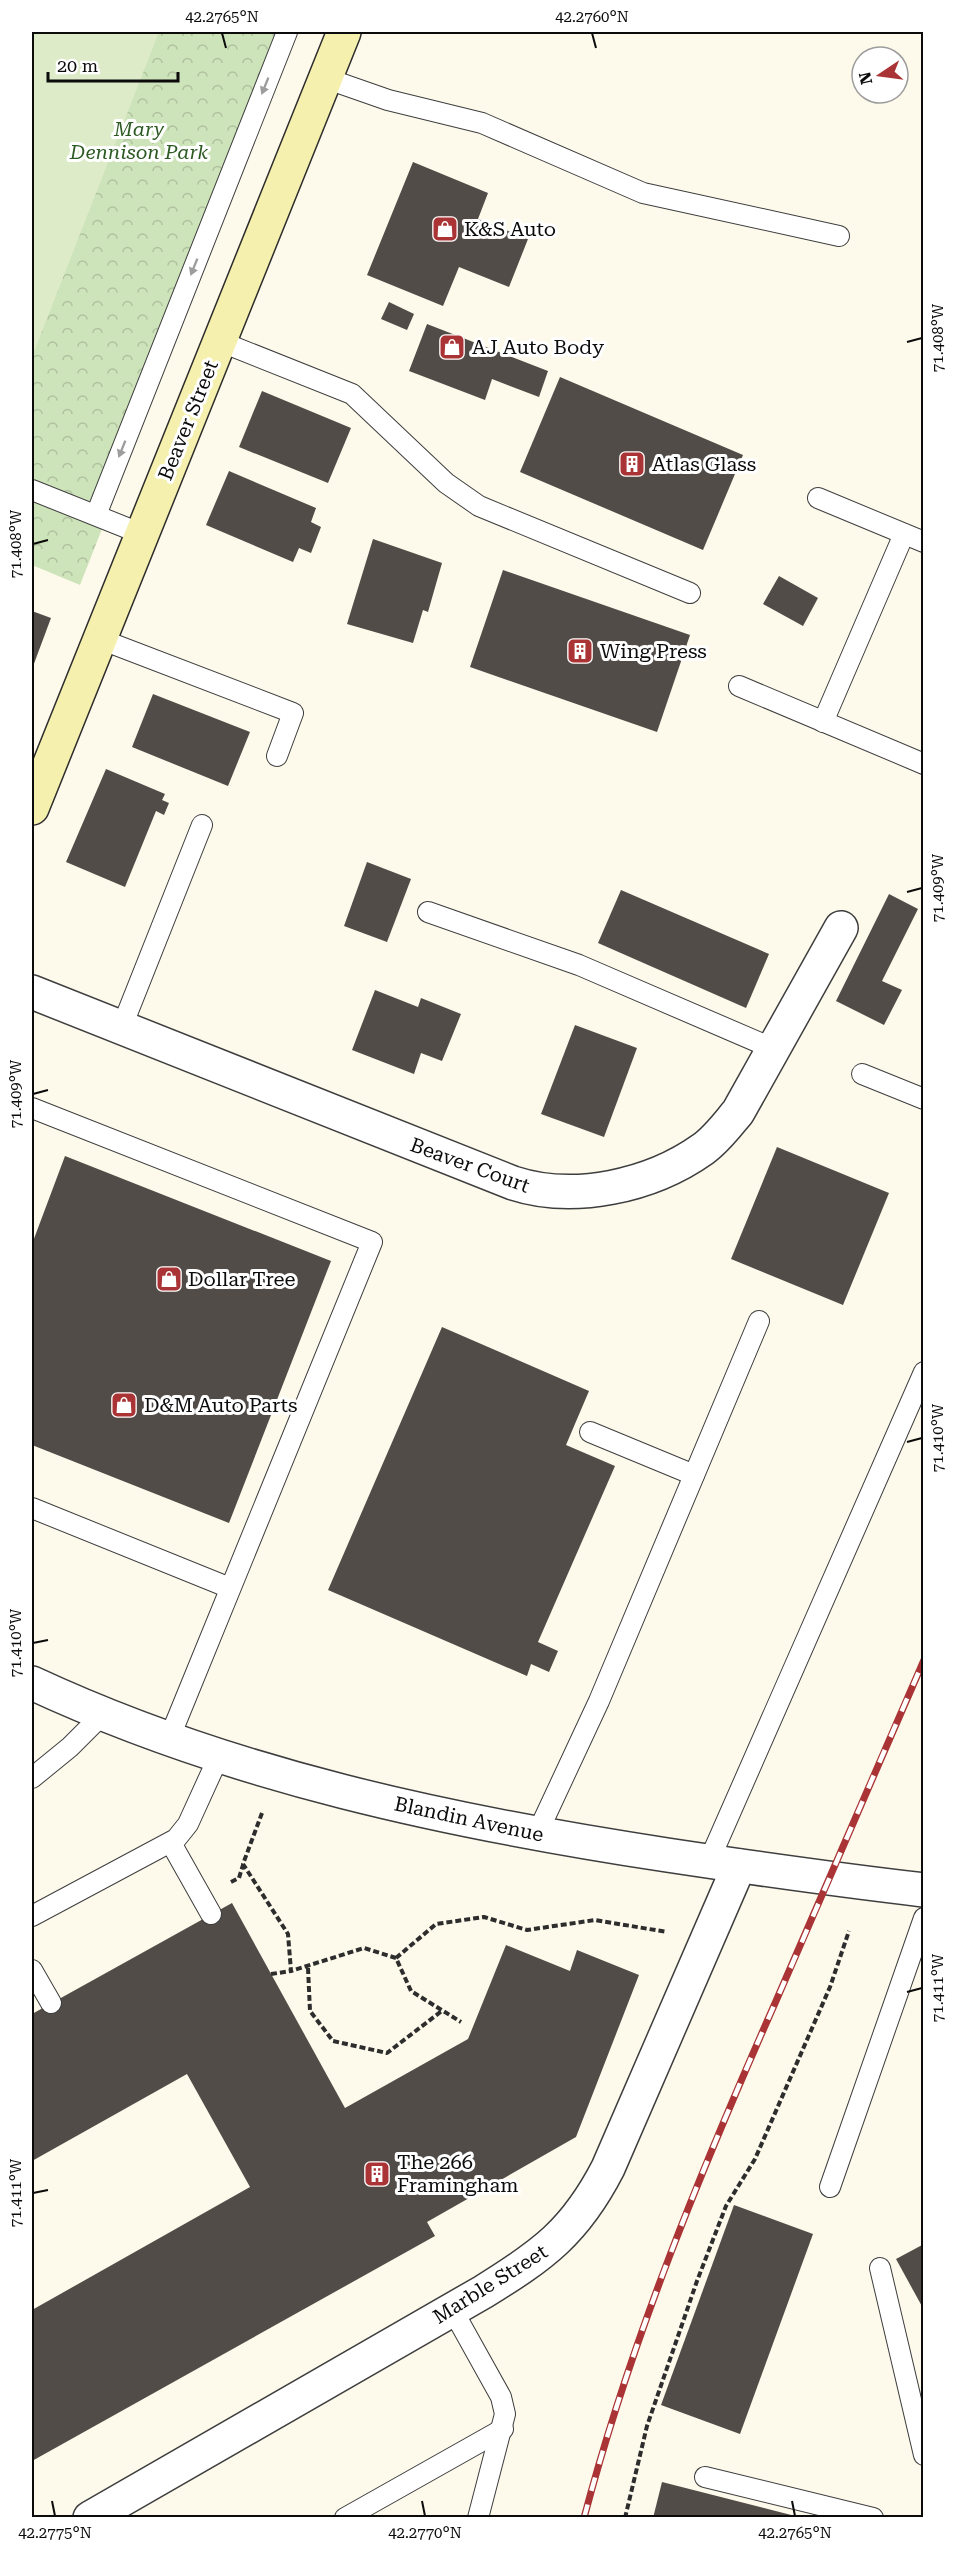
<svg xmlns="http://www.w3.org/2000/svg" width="955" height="2549" font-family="'Roboto Serif',serif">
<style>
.park{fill:url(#park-crowns)}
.pitch{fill:#deebc9}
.building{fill:#524c48}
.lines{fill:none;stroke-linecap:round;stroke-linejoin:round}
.service-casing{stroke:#3e3e3e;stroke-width:22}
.minor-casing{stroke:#3e3e3e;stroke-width:36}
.tertiary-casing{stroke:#3e3e3e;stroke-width:36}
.secondary-casing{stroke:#2d2d2d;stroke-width:36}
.path{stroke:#2d2d2d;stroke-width:4;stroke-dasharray:6 3;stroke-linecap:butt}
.service{stroke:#fff;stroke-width:20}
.minor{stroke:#fff;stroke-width:33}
.tertiary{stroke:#fff;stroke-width:33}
.secondary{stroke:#f5f0ad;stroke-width:33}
.rail-casing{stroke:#aa3435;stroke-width:7}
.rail{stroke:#fff;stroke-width:4.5;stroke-dasharray:14;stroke-linecap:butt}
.oneway{fill:#9d9d9d}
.ticks{fill:none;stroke:#0b0b0b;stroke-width:2}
.labels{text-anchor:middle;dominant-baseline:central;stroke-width:6;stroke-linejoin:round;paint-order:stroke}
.park-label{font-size:20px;font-style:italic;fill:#2d5a23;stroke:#fff}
.poi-label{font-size:20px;fill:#0b0b0b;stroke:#fff;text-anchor:start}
.street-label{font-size:20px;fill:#0b0b0b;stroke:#fff}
.neatline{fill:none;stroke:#0b0b0b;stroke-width:2}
.ticks-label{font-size:15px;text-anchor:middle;fill:#0b0b0b}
</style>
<defs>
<pattern id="park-crowns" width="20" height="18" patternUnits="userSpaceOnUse" patternTransform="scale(1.5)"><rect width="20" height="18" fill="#cde3b9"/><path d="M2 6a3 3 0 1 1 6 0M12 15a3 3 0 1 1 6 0" fill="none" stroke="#afc19e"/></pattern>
</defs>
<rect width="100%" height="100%" fill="#fdfaeb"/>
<path class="park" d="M32 32H297L80 585 32 565Z"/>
<path class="pitch" d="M32 32H159L32 357Z"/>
<g class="building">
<path d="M413 162 488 193 478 219 528 239 509 287 459 267 443 306 367 275Z"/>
<path d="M389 302 414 314 407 330 381 319Z"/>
<path d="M427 324 548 371 539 397 492 379 485 400 409 371Z"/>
<path d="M560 377 743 455 703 550 520 472Z"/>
<path d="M262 391 351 428 328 483 239 447Z"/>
<path d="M229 471 316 508 311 522 321 527 311 553 299 548 293 562 206 525Z"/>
<path d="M373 539 442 563 428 612 423 610 413 643 347 624Z"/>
<path d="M503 570 690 635 657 732 470 667Z"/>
<path d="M779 576 818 598 803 626 763 604Z"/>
<path d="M32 611 51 618 32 669Z"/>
<path d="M153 694 250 732 228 786 132 747Z"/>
<path d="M106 769 165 794 162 800 169 803 164 815 156 811 125 887 66 862Z"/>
<path d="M367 862 411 879 387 942 344 926Z"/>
<path d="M621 890 769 954 746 1008 598 943Z"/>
<path d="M889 894 918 909 882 981 902 990 884 1025 836 1001Z"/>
<path d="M375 990 418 1007 421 998 461 1014 442 1061 421 1053 414 1074 352 1050Z"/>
<path d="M575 1025 637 1048 604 1137 541 1114Z"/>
<path d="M777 1147 889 1193 843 1305 731 1259Z"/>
<path d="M65 1156 331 1261 229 1523 32 1445V1244Z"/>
<path d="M442 1327 589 1391 566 1445 615 1466 538 1642 558 1651 549 1672 531 1664 527 1676 328 1590Z"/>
<path d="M232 1903 345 2108 468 2039 506 1945 570 1971 577 1950 639 1975 576 2137 427 2222 435 2236 32 2461V2310L250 2187 187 2074 32 2161V2014Z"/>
<path d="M734 2205 813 2234 740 2434 661 2405Z"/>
<path d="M924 2244V2310L896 2259Z"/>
<path d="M662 2482 799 2517V2518H653Z"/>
</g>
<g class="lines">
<g class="service-casing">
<g id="service">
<path d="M325 78 388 100 482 123 643 193 839 236"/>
<path d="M219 341 352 394 446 483 479 506 690 593"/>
<path d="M32 490 142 534"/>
<path d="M818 498 924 542"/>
<path d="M96 515 287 32"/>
<path d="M100 639 293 713 277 756"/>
<path d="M739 686 924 764"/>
<path d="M823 722 904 534"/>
<path d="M428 912 579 965 774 1049"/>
<path d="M121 1029 202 825"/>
<path d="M862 1074 924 1099"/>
<path d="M32 1108 372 1242 169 1739"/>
<path d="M590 1432 694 1475"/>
<path d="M32 1508 230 1588"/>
<path d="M32 1778 70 1747 104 1713"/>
<path d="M537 1834 599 1701 759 1321"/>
<path d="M171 1843 211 1914"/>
<path d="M709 1861 924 1372"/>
<path d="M32 1916 176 1839 188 1824 219 1756"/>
<path d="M32 1970 51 2003"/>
<path d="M830 2187 924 1918"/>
<path d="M880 2268 924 2455"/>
<path d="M452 2309 501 2397 505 2414 478 2518"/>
<path d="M705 2477 873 2518"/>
<path d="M345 2518 503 2429"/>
</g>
</g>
<g class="minor-casing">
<g id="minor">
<path d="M32 992 513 1183C574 1203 651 1186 703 1149 717 1139 727 1125 738 1112L841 928"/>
<path d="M90 2518 483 2292C543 2255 575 2232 608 2168L739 1866"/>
</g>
</g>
<g class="tertiary-casing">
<path id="tertiary" d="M32 1683C232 1776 450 1822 667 1855 753 1868 838 1880 924 1890"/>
</g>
<g class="secondary-casing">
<path id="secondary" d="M32 808 344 32"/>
</g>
<g class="path">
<path d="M262 1813 243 1864 288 1934 291 1971 364 1948 396 1958 411 1991 461 2022"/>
<path d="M231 1882 239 1878 243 1865"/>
<path d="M396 1958 436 1924 484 1917 527 1930 595 1920 667 1932"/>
<path d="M308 1968 310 2011 333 2041 387 2053 443 2010"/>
<path d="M271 1974 291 1971"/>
<path d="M625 2518 647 2426 697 2281 726 2206 755 2159 830 1987 849 1931"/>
</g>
<use href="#service" class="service"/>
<use href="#minor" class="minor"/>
<use href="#tertiary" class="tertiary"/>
<use href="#secondary" class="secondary"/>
<g class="rail-casing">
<path id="rail" d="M584 2518C631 2340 702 2168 776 2001 826 1887 874 1774 924 1660"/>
</g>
<use href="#rail" class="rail"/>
</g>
<defs><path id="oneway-solid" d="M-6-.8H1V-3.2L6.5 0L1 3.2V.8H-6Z" transform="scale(1.5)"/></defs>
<g class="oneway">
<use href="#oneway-solid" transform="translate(265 86) rotate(112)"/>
<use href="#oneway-solid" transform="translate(194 267) rotate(112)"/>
<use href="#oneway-solid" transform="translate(122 449) rotate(112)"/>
</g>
<path class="ticks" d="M222 33 226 48M592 33 596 48M907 342 922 338M33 544 48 540M907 892 922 888M33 1094 48 1090M907 1442 922 1438M33 1643 48 1640M907 1992 922 1988M33 2193 48 2190M52 2501 55 2516M422 2501 425 2516M792 2501 795 2516"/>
<defs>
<g id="shop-square" transform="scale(1.35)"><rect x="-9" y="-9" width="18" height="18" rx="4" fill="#aa3435" stroke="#fff"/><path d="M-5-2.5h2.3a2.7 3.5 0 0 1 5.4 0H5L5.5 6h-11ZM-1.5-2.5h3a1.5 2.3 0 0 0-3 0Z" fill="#fff"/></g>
<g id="building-square" transform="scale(1.35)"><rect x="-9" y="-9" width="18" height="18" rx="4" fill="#aa3435" stroke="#fff"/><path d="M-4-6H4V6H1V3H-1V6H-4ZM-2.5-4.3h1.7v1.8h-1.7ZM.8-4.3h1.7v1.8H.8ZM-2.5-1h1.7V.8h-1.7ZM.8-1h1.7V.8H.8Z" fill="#fff"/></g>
</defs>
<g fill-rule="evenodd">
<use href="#shop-square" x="445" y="229"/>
<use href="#shop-square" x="452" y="347"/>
<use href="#building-square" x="632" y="464"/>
<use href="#building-square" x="580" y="651"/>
<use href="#shop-square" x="169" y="1279"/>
<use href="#shop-square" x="124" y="1405"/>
<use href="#building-square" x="377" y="2174"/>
</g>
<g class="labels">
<g class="park-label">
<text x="139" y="129">Mary<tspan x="139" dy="23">Dennison Park</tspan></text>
</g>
<g class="poi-label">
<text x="464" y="229">K&amp;S Auto</text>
<text x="472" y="347">AJ Auto Body</text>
<text x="652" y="464">Atlas Glass</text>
<text x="600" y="651">Wing Press</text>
<text x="188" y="1279">Dollar Tree</text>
<text x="144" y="1405">D&amp;M Auto Parts</text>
<text x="397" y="2162">The 266<tspan x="397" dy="23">Framingham</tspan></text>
</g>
<g class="street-label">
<text transform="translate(188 420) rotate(-68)">Beaver Street</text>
<text transform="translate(470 1165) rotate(20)">Beaver Court</text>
<text transform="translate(469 1819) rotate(12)">Blandin Avenue</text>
<text transform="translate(490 2284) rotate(-32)">Marble Street</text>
</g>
</g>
<rect width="955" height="2549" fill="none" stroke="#ffffff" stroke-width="66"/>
<g transform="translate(880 75) rotate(257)"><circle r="28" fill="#ffffff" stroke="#9d9d9d" stroke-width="1.5"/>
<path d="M0-4.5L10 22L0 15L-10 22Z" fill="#aa3435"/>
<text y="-9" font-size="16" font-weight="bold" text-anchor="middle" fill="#0b0b0b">N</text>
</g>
<path d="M48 72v9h130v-9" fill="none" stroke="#0b0b0b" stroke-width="3"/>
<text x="57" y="72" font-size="18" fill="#0b0b0b" stroke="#ffffff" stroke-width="4.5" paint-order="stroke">20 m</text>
<rect x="33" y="33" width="889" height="2483" class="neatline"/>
<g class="ticks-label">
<text x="222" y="22">42.2765°N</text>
<text x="592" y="22">42.2760°N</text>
<text transform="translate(938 338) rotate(-90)" y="5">71.408°W</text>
<text transform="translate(16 544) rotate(-90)" y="5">71.408°W</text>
<text transform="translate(938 888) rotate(-90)" y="5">71.409°W</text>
<text transform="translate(16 1094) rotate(-90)" y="5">71.409°W</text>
<text transform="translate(938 1438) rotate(-90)" y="5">71.410°W</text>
<text transform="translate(16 1643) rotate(-90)" y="5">71.410°W</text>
<text transform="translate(938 1988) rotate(-90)" y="5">71.411°W</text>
<text transform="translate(16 2193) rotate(-90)" y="5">71.411°W</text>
<text x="55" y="2538">42.2775°N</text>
<text x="425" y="2538">42.2770°N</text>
<text x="795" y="2538">42.2765°N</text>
</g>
</svg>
